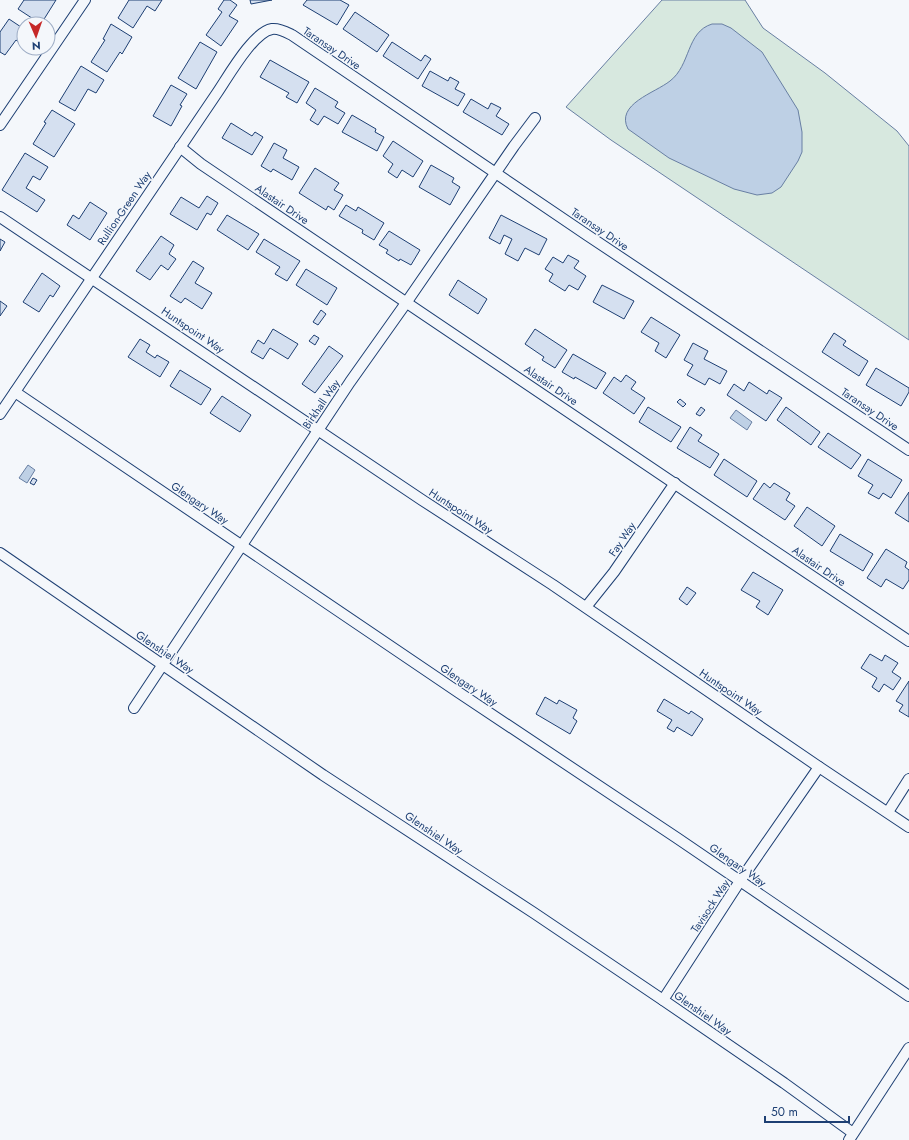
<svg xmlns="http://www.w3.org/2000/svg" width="909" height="1140" font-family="Jost,sans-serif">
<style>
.green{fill:#d7e8df;stroke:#687fa3}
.water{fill:#bed0e5;stroke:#687fa3}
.building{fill:#d5e0f0;stroke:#1d3f73}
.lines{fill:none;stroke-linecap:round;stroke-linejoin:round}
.street-casing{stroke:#1d3f73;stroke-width:12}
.street{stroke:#f4f7fb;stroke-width:10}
.labels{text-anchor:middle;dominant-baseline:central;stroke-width:3;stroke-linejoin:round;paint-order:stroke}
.street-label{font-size:11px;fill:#1d3f73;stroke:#f4f7fb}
</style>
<rect width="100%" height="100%" fill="#f4f7fb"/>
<path class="green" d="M662 0H745L763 28 825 73 897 131 909 146V340L611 140 566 107Z"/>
<g class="water">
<path d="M712 24H722L731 28 762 52 798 110 802 132V152L798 161 781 187 772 193 757 195 734 189 669 158 628 129C615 104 655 93 670 81 691 65 686 32 712 24Z"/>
<path d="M736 410 752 422 747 430 730 418Z"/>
<path d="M28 465 35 470 27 483 19 478Z"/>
</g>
<g class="building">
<path d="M24 0H56L41 24 18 9Z"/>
<path d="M129 0H162L155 11 147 6 133 28 118 18Z"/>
<path d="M224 0H230L237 5 229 16 238 21 221 46 206 35 222 12 218 9Z"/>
<path d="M250 0H272L251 4Z"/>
<path d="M307 0H340L349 5 337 25 303 5Z"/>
<path d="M355 12 389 35 377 52 343 29Z"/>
<path d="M9 19 24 29V46L16 40 5 55 0 52V32Z"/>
<path d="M111 24 132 37 122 54 120 52 107 72 91 62 105 40 103 39Z"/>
<path d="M200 42 217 52 196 89 178 78Z"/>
<path d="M392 42 421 61 425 55 431 59 418 79 383 56Z"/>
<path d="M270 60 309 82 297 103 286 97 289 93 260 77Z"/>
<path d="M81 66 104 80 96 93 88 89 75 111 59 102Z"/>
<path d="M430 71 448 81 450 77 459 82 455 89 465 94 458 106 422 86Z"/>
<path d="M171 85 187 94 180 105 182 106 171 126 153 116Z"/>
<path d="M315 88 338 102 335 107 345 113 338 124 324 116 318 125 310 120 316 110 306 103Z"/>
<path d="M471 99 488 109 491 103 501 108 496 116 509 124 502 135 463 112Z"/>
<path d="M52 110 75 124 54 157 33 144 46 123 44 122Z"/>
<path d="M352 115 376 129 375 132 384 137 377 151 342 132Z"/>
<path d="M231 123 252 136 255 132 263 137 252 155 222 138Z"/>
<path d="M393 141 423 161 413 177 402 170 397 178 388 172 393 164 383 156Z"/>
<path d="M274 143 287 150 283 158 299 167 292 180 273 169 271 172 261 166Z"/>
<path d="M25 153 48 167 40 180 33 176 26 188 45 200 37 212 2 190Z"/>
<path d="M431 165 454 178 452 182 460 187 450 205 419 187Z"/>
<path d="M315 168 339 183 334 190 343 195 334 210 328 206 326 210 299 193Z"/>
<path d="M207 196 218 203 211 215 207 213 197 230 170 214 181 197 199 208Z"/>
<path d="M90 202 107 213 90 240 67 225 73 215 79 219Z"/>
<path d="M346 205 356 211 358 207 384 223 374 240 362 233 363 230 339 216Z"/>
<path d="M227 215 259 234 248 250 217 230Z"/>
<path d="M501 215 547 239 539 255 525 248 518 261 505 254 512 239 504 235 500 244 489 238Z"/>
<path d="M389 231 420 250 411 265 400 259 399 261 386 253 388 250 379 245Z"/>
<path d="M161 236 174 245 169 254 176 259 168 270 161 265 150 280 136 271Z"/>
<path d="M0 239 5 242 0 251Z"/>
<path d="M264 239 300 261 287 281 275 274 280 267 256 252Z"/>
<path d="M568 255 579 261 574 268 586 276 578 290 569 285 565 291 549 281 553 274 545 269 553 257 563 263Z"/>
<path d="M193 261 204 268 195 283 212 293 202 309 185 298 181 303 170 296Z"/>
<path d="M306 269 337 288 327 305 296 285Z"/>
<path d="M42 273 60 286 53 297 50 295 39 312 23 302Z"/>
<path d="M458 280 487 299 478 314 449 295Z"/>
<path d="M602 285 634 301 624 319 593 302Z"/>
<path d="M0 301 7 306 0 316Z"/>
<path d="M321 310 326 314 318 325 313 322Z"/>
<path d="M651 317 680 335 666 358 655 351 659 343 641 332Z"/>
<path d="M273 329 298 344 288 359 270 348 263 359 251 352 258 340 264 344Z"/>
<path d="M535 329 567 350 555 368 542 360 544 357 525 344Z"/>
<path d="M834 333 846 341 843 345 868 361 859 376 822 352Z"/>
<path d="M314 335 319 338 315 345 309 341Z"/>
<path d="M140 339 150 345 146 352 155 358 157 355 169 362 160 377 128 357Z"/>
<path d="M693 343 708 351 704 359 727 371 720 384 709 378 705 385 687 375 693 365 684 360Z"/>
<path d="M329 346 343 356 315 393 302 384Z"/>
<path d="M573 354 606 373 596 389 575 377 574 379 562 372Z"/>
<path d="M876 368 909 388V392L901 406 866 385Z"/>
<path d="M180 370 211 389 201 405 170 386Z"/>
<path d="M626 375 636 382 631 389 645 398 634 414 603 393 614 377 621 382Z"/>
<path d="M749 382 767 394 769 390 782 398 766 421 727 395 734 384 744 391Z"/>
<path d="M222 396 251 415 240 432 210 413Z"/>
<path d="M680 399 686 404 683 407 677 402Z"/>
<path d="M648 407 681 427 671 442 639 422Z"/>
<path d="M701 407 705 410 700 416 696 414Z"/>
<path d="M786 407 820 432 811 445 777 420Z"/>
<path d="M690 427 702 435 698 441 719 454 710 468 677 448Z"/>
<path d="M828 433 861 455 851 469 818 447Z"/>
<path d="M724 459 757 481 747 497 714 475Z"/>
<path d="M868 459 902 480 891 498 883 493 879 499 868 493 873 485 858 476Z"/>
<path d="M33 478 37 480 34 485 30 483Z"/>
<path d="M764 483 770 488 774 483 790 493 786 500 795 506 785 520 753 499Z"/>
<path d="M909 492V522L895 513Z"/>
<path d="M807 507 835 526 822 546 794 526Z"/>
<path d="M840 534 873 554 863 571 830 551Z"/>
<path d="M886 549 907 562 905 567 909 570V580L903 589 886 579 881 587 867 578Z"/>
<path d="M753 572 783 590 768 615 756 607 760 601 741 590Z"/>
<path d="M687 587 696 593 687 605 679 599Z"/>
<path d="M870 654 882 661 885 655 898 663 892 672 901 678 893 690 884 684 879 692 872 687 877 678 861 668Z"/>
<path d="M909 681V717L899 711 903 705 896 701Z"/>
<path d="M545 697 557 704 559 700 577 710 573 718 577 721 570 734 536 714Z"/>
<path d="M664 699 689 714 691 711 703 719 692 736 677 727 674 732 667 728 672 720 657 711Z"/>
</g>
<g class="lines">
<g class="street-casing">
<g id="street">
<path d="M0 125 85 0"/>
<path d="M180 147 201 164 764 544 909 641"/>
<path d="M0 217 422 500 553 585 819 767 909 827"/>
<path d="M15 392 458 692 677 838 909 996"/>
<path d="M0 414 217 93C228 77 253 32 272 29 279 28 286 32 292 35L587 235 909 450"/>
<path d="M0 553 323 775 534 913 663 1000 784 1083 853 1133"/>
<path d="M586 607 614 572 675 483"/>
<path d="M134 708 350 382 406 303 514 146 535 118"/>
<path d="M888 812 909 779"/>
<path d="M663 1000 740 881 819 767"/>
<path d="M849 1140 909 1048"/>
</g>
</g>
<use href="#street" class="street"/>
</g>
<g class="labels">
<g class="street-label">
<text transform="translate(332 48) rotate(34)">Taransay Drive</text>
<text transform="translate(282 204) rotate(34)">Alastair Drive</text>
<text transform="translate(124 208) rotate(-56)">Rullion-Green Way</text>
<text transform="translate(600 229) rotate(34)">Taransay Drive</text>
<text transform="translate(193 330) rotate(34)">Huntspoint Way</text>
<text transform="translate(551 385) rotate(34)">Alastair Drive</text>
<text transform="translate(321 404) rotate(-56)">Birkhall Way</text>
<text transform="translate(870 409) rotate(34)">Taransay Drive</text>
<text transform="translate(200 503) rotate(34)">Glengary Way</text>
<text transform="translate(461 511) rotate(33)">Huntspoint Way</text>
<text transform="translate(622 539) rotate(-56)">Fay Way</text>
<text transform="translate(819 566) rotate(34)">Alastair Drive</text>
<text transform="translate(165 652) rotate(34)">Glenshiel Way</text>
<text transform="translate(469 685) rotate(34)">Glengary Way</text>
<text transform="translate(731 692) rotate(34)">Huntspoint Way</text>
<text transform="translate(434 833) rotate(34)">Glenshiel Way</text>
<text transform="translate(738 865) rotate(35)">Glengary Way</text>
<text transform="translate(710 906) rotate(-57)">Tavisock Way</text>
<text transform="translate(703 1013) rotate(35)">Glenshiel Way</text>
</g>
</g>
<g transform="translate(36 36) rotate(178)"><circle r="19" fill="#f4f7fb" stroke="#9eadc5"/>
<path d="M0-3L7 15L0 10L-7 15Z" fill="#c62828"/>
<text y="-6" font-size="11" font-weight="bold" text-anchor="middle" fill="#1d3f73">N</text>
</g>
<path d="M765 1116v6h84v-6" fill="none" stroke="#1d3f73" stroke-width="2"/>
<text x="771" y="1116" font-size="12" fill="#1d3f73" stroke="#f4f7fb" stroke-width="3" paint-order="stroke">50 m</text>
</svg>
